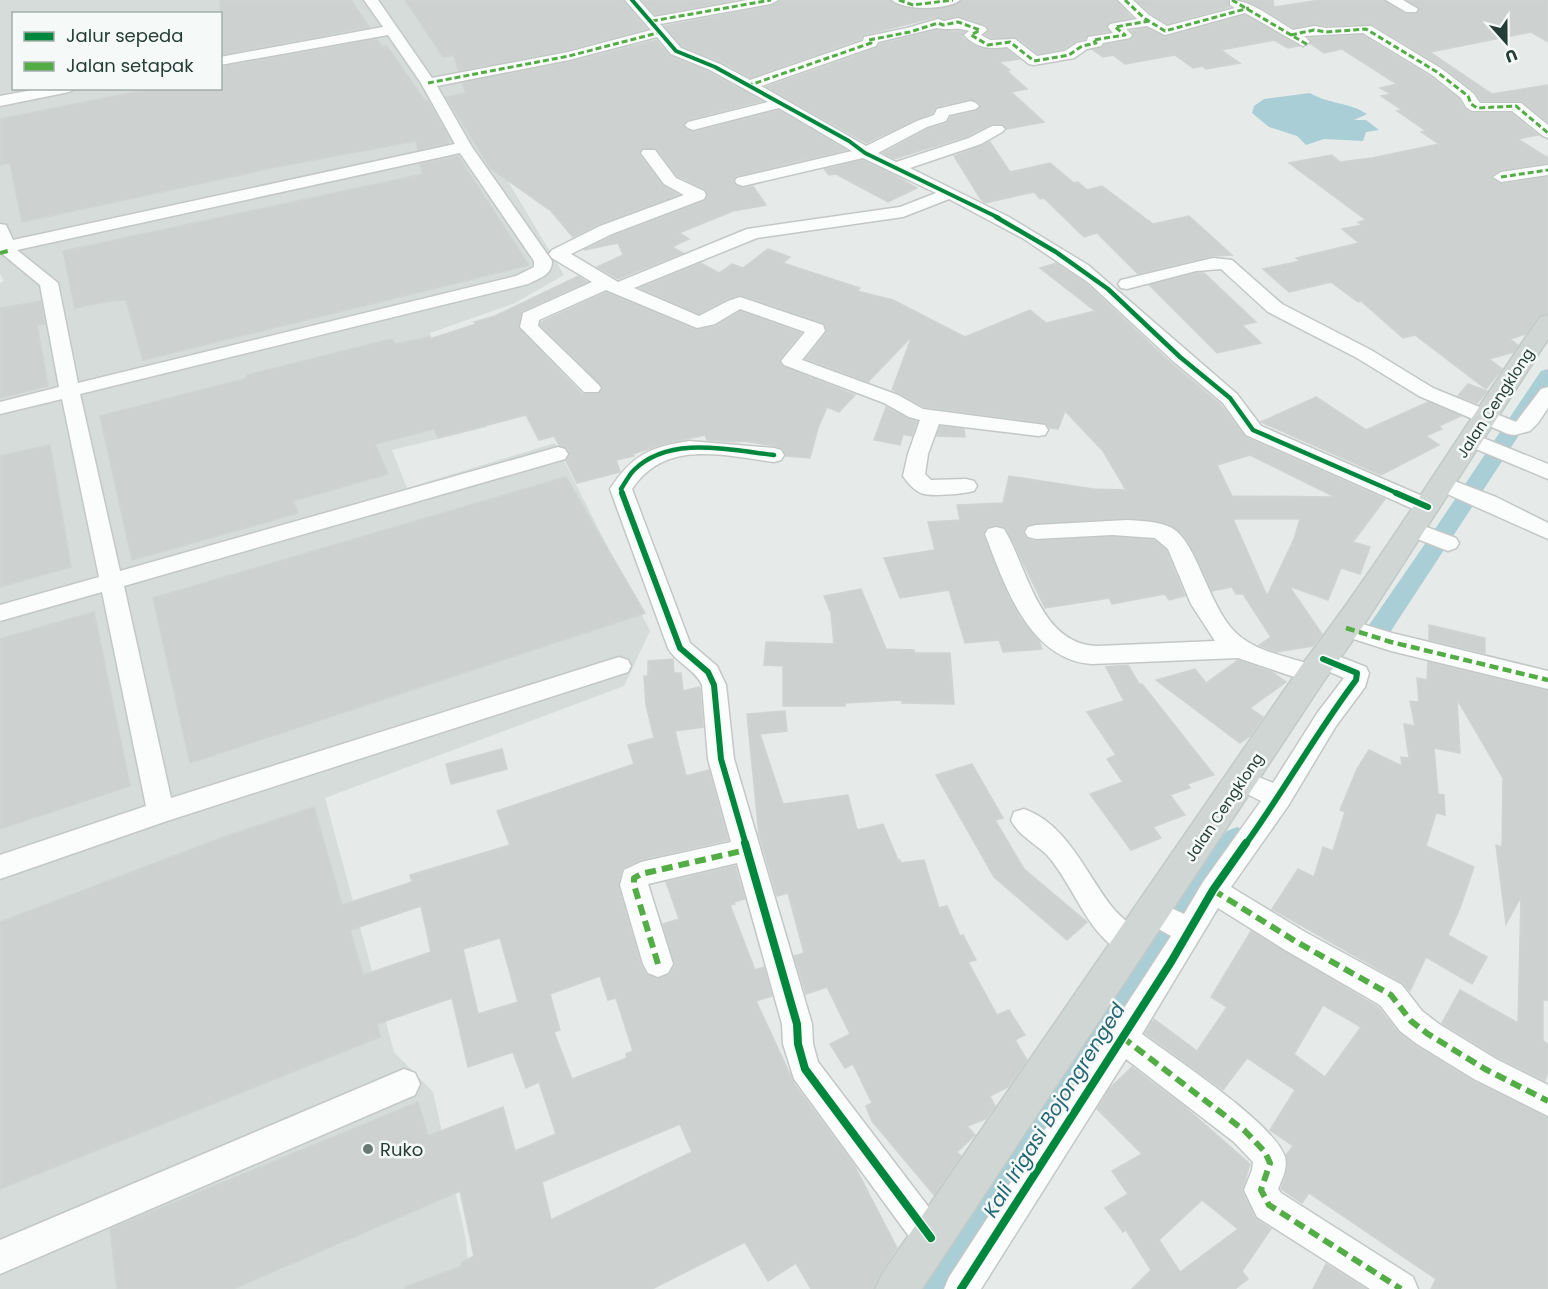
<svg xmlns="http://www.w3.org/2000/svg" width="1548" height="1289" font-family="Poppins,sans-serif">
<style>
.built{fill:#d5dcd9;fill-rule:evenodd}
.water{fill:#aaced5}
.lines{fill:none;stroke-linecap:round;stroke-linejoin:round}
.canal{fill:#aaced5;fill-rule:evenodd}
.building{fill:#cdd2d0;stroke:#cfd4d2;stroke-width:1.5;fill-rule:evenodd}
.minor-casing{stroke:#c3c8c6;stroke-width:3}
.major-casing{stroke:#c2cac7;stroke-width:3}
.minor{fill:#fbfcfc;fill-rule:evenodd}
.major{fill:#cfd6d4;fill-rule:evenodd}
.quiet-far3{stroke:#53ad45;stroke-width:3;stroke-dasharray:6 3;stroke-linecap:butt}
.quiet-far2{stroke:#53ad45;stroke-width:4;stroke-dasharray:8 4;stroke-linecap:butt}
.quiet-far1{stroke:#53ad45;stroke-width:4.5;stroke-dasharray:9 4.5;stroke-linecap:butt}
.quiet{stroke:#53ad45;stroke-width:6;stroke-dasharray:11 6;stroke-linecap:butt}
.cycleway-far3-casing{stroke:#f5f9f7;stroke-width:6}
.cycleway-far2-casing{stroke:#f5f9f7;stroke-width:8}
.cycleway-far1-casing{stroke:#f5f9f7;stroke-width:10}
.cycleway-casing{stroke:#f5f9f7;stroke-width:11}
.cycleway-far3{stroke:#00873e;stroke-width:4}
.cycleway-far2{stroke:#00873e;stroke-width:4.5}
.cycleway-far1{stroke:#00873e;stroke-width:6}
.cycleway{stroke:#00873e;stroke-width:8}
.poi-dot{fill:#697a75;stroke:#f5f9f7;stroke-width:2}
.labels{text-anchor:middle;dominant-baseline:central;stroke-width:5;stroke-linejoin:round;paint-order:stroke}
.street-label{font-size:15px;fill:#253d37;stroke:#f5f9f7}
.near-poi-label{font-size:18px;fill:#253d37;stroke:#f5f9f7;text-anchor:start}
.near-water-label{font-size:20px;font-style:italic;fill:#246574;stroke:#f5f9f7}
</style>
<rect width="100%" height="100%" fill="#e6ebe9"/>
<path class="built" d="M0 0H542L556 51 576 70 587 166 509 183 564 275 515 303 430 333 447 385 487 427 392 450 407 488 555 443 650 631 624 686 325 798 394 1052 433 1092 465 1235 471 1289H0V283L4 281 0 274ZM14 14H220V88H14Z"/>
<path class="water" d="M1310 93C1328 104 1349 102 1367 114L1354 120H1366L1379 130 1366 132 1363 141 1324 139 1306 145 1297 136 1269 127 1252 113 1254 106 1264 99Z"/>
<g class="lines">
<g class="canal">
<path d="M1548 369V391L1385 640 1376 643 1367 640 1363 634 1367 628 1429 538 1433 537 1431 535 1435 529 1541 371Z"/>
<path d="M1237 827 1247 831 1251 839 1247 847 1188 920 1178 924 1182 932 1178 941 961 1289H922L927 1276 1156 923 1166 919 1162 911 1166 902 1227 831Z"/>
</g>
</g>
<g class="building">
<path d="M220 0H351L369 27 220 55Z"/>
<path d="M405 0H623L647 29 567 50 458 71 454 55 443 57Z"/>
<path d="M642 0H735L655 15Z"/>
<path d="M780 0H890L905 8 926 10 947 8 962 0H1116L1132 18 1110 22 1106 27 1109 31 1088 35 1085 39 1076 41 1064 49 1038 54 1016 37 991 38 985 35 989 30 986 25 959 16 944 19 937 17 864 35 861 39 750 78 721 62 682 46 664 26 771 6Z"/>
<path d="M1136 0H1228L1229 7 1167 24 1150 13Z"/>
<path d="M1243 0H1273L1274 7 1320 0H1384L1406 14H1416L1420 9 1407 0H1548V42L1531 32 1430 52 1492 94 1548 85V122L1521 101H1481L1474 91 1443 67 1372 24 1326 26 1314 24 1293 28 1263 9Z"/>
<path d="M1245 15 1299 46 1288 48 1274 40 1221 50 1240 63 1206 69 1202 66 1193 68 1175 55 1125 64 1113 55 1103 57 1093 50 1104 45 1130 40 1134 35 1131 31 1147 28 1166 37Z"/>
<path d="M937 30 964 32 962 37 973 45 989 50 1006 49 1019 59 999 62 1010 70 1007 71 1027 89 1011 92 1044 122 1007 129 1002 124H991L968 136 894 159 883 153 928 129 947 123 951 117 976 111 981 104 970 99 936 107 932 113 866 143 766 87 877 48 880 44Z"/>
<path d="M1362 35 1431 77 1459 99 1464 108 1471 113H1511L1538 135 1518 139 1548 158V163L1501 170 1491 176 1501 184 1548 177V313L1538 316 1526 334 1510 339 1518 345 1514 352 1489 359 1502 369 1486 389 1415 335 1403 338 1361 301 1358 302 1331 282 1289 292 1263 269 1300 261 1296 258 1359 243 1342 229 1362 225 1358 222 1366 220 1289 163 1332 155 1340 162 1372 158 1439 144 1421 132 1426 131 1397 111 1402 110 1381 96 1391 94 1380 88 1397 84 1342 49 1324 53 1311 44 1309 38Z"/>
<path d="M377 39 382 47 387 46 425 101H428L451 141 445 137 449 143 418 150 416 141 281 166 22 222 10 163 0 165V119L155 88H220V67Z"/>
<path d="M656 40 670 56 709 72 762 101 687 120 683 125 687 130 694 132 779 110 846 150 736 176 733 180 735 185 744 188 753 186 766 205 733 211 679 233 689 239 672 247 683 253 618 279 597 267 623 255 618 243 584 250 613 236 705 201 708 196 706 190 677 176 657 149 643 148 639 154 662 185 679 195 599 224 573 237 551 211 490 168 446 97 466 93 462 83 570 62Z"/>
<path d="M990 142 1010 172 1050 163 1074 183 1078 182 1087 190 1102 186 1153 224 1189 216 1232 255 1212 256 1138 274 1097 233 1084 237 1044 198 1040 199 1034 192 985 203 980 198 954 156Z"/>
<path d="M458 156 529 265 143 360 126 300 110 301 75 308 63 251 423 174 420 164Z"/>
<path d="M863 160 892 174 917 188 888 202 836 174 829 175 824 169Z"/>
<path d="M768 249 790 257 783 263 860 288 857 291 893 300 965 337 1030 310 1046 323 1095 311 1040 268 1056 263 1088 285 1171 363 1221 405 1245 437 1385 499 1353 542 1370 547 1360 574 1341 568 1328 600 1289 586 1322 634 1313 646 1276 652 1259 645 1271 637 1243 594H1236L1232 587 1212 591 1190 545 1182 534 1168 524 1127 518 1027 525 1023 533 1027 539 1035 541 1112 537 1154 540 1166 550 1185 596 1169 600 1165 594 1112 604 1109 598 1045 608 1006 528 995 525 986 528 983 535 1009 597 1020 618 1039 641 1042 649 1003 652 999 640 965 643 949 590 900 598 884 558 935 550 928 522 960 520 957 505 1003 503 1009 476 1093 489 1126 490 1103 451 1065 411 1058 429 1050 428 1045 423 924 407 892 390 912 336 868 382 806 359 827 332 824 323 741 295 727 299 699 314 640 288 701 263 719 273 732 264 743 268ZM1250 455 1335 497 1232 496 1217 465ZM1233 519H1300L1294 539 1267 596Z"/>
<path d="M1196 273H1204L1256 322 1242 325 1261 343 1217 353 1149 285Z"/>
<path d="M578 276 587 282 522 311 518 327 582 394H598L603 388 540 325 541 322 606 292 696 330 716 326 740 311 801 333 779 360 782 366 855 395 839 412 827 407 818 428 810 458 786 456 783 449 775 446 744 441 733 442 707 440 705 435 663 444 633 454 634 456 616 460 620 472 577 483 566 461 570 455 567 448 559 445 554 436 539 440 526 415 438 438 434 429 375 444 388 474 293 501 298 513 132 560 100 416 248 378 247 375 392 339 395 344 430 337V339L476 324 474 322 495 316Z"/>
<path d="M41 301 45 324 37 325 48 386 0 398V308Z"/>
<path d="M1468 384 1487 391 1477 403 1458 396Z"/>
<path d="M1316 397 1366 430 1428 402 1461 416 1439 426 1442 429 1426 436 1439 445 1381 475 1261 422Z"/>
<path d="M886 407 917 422 912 436 903 434 900 445 874 440Z"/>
<path d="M940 426 964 429 965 437 937 436Z"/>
<path d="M50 445 71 567 0 587V456Z"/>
<path d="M566 477 645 613 190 763 153 598Z"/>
<path d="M861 589 886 649 914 650V653H950L954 704 902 703V700L845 703V706H783V666L764 665 766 642 834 644 831 613 824 596Z"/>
<path d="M94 612 130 786 0 829V639Z"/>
<path d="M1429 625 1485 638V653L1429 640Z"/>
<path d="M673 659 674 673H681L683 691 699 687 700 689 703 727 675 731 686 776 709 770 728 840 641 860 622 869 618 886 641 965 646 974 657 979 669 975 675 965 663 924 679 919 666 882 735 866 745 899 734 902 735 904 730 905 755 970 764 967 772 996 756 1001 795 1085 854 1165 897 1248 880 1273 873 1289H811L796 1263 768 1281 745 1242 652 1289H405V1287L462 1266 461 1263 474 1256 460 1191 233 1289H117L110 1229 418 1102 428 1136 503 1107 515 1151 556 1134 539 1082 526 1088 513 1052 468 1067 452 998 377 1024 380 1037 0 1189V922L221 838 314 807 342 905 412 882 410 875 510 845 497 811 634 764 628 745 654 738 646 705 644 676H648V661ZM421 906 431 952 363 975 350 930ZM500 938 518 1002 478 1014 463 949ZM600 976 608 1000 616 998 633 1051 626 1054 627 1058 572 1079 554 1032 560 1030 550 994ZM680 1124 692 1152 551 1220 542 1182Z"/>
<path d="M1238 660 1272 672 1286 682 1250 708 1263 717 1250 736 1240 743 1156 680 1195 669 1206 683Z"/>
<path d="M1428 662 1548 691V1000H1543V1041L1548 1044V1071L1545 1081 1497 1057 1442 1023 1460 990 1518 1023 1521 897 1506 924 1496 845 1502 847 1503 778 1457 699 1460 753 1434 748 1438 794 1444 795 1445 815 1436 813 1426 846 1474 867 1460 908 1448 935 1487 957 1472 984 1426 957 1410 991 1403 983 1272 909 1298 869 1314 877 1323 847 1333 851 1345 812 1340 810 1357 769 1369 750 1402 766 1401 757 1409 758 1404 724 1415 726 1410 701 1419 702 1417 678 1427 680Z"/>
<path d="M1128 665 1139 684H1142L1214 775 1187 784 1190 788 1170 795 1185 815 1153 827 1161 838 1131 850 1090 794 1123 782 1107 759 1116 755 1087 712 1124 701 1106 667Z"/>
<path d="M785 711 787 731 760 734 783 804 848 795 857 830 883 824 898 860H900L901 863 924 860 939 908 947 906 960 936 963 935 976 960 968 962 997 1015 1009 1010 1025 1035 1015 1040 1027 1060 1008 1087 990 1096 995 1106 986 1119 967 1126 975 1135 957 1152 961 1156 934 1195 872 1121 866 1106 872 1103 853 1064 845 1068 830 1044 850 1034 827 987 806 994 794 956 804 953 788 893 777 896 759 835 747 714Z"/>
<path d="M502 749 507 769 451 784 446 764Z"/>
<path d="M972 764 1003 818 995 820 1024 869 1087 922 1067 940 994 877 936 775Z"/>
<path d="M1251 931 1378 1007 1398 1032 1416 1046 1473 1081 1548 1118V1289H1431L1436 1279 1309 1193 1302 1203 1281 1189 1287 1170 1286 1155 1293 1146 1270 1130 1295 1090 1247 1058 1223 1090 1145 1033 1154 1019 1197 1051 1227 1007 1211 997ZM1323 1005 1361 1027 1325 1077 1294 1054Z"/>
<path d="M1132 1067 1186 1108 1250 1164 1242 1191 1255 1218 1271 1229 1242 1271 1248 1279 1235 1289H1132L1151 1270 1126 1230 1123 1232 1105 1208 1128 1194 1112 1171 1142 1154 1097 1109 1110 1088ZM1202 1200 1238 1229 1180 1272 1159 1240Z"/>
<path d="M1326 1264 1366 1289H1313Z"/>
</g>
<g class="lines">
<g class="minor-casing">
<g id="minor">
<path d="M364 0H378L432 78 568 52 651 30 625 0H639L654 17 748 0H778L771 4 660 24 681 48 720 64 750 80 863 41 864 37 907 28 938 19 944 21 958 18 985 27 987 30 981 35 990 40 1015 39 1037 56 1065 51 1077 43 1087 41 1088 37 1113 33 1108 27 1110 24 1137 19 1118 0H1133L1149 15 1167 26 1235 8 1230 5V0C1252 0 1273 19 1293 30L1314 26 1326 28 1371 26 1442 69 1473 93 1480 103H1521L1548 125V138L1543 136 1512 111H1472L1466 107 1461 98 1432 75 1363 33 1304 36 1310 42 1303 46 1245 13 1165 35 1147 26 1126 29 1132 35 1130 38 1103 43 1101 46 1087 49 1074 58 1034 65 1029 64 1007 47C990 49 977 49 964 35L969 31C955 26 949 31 937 28L878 42 876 46 761 86 866 146 917 121 934 115 937 109 971 101 976 103 979 106 976 109 949 115 946 121 927 127 878 153 896 162 969 138 992 126H1002L1005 129 1002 132 981 144 910 168 1009 217 1088 265 1237 394 1261 426 1436 502 1439 507 1436 512 1428 514 1420 512 1246 435 1223 403 1173 361 1089 283 1024 239 949 199 903 217 757 238 634 288 699 316 728 301 740 297 823 325 825 331 802 360 898 395 923 409 1038 424 1045 425 1048 430 1045 435 1038 436 939 424 928 454 925 474 931 480 966 479 974 481 977 486 974 491C962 494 931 497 921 493 914 490 907 482 903 476L908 454 920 420 909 417 884 403 784 365 781 361 805 332 740 309 715 324 697 328 606 290 539 320 538 326 598 384 601 388 598 392H584L520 327 523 313 592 282 552 258 549 254 552 250 600 226 684 195 664 184 641 153 643 150H655L676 178 704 191 706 195 704 199 612 234 571 254 618 282 747 229 900 207 936 193 863 158 743 186 737 184 735 181 737 178 852 151 779 108 693 130 688 128 685 125 688 122 768 102 710 70 671 54 657 37 569 60 437 86 472 147 552 261C552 275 540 278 528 284L80 394 120 571 558 447 565 449 568 454 565 459 124 586 171 798 619 657 628 660 631 666 628 672 164 822 0 879V855L146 806 102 592 0 621V605L99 577 62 399 0 414V402L59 387 40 285 0 252V224L6 225 13 240 455 144 421 83 388 35 220 65V57L383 27ZM460 153 534 261V267L516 276 78 383 58 283 17 250Z"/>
<path d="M892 0H960C948 10 904 11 892 0Z"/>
<path d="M1386 0H1403L1418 9 1416 12H1406Z"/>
<path d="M43 88H76L69 92 0 106V96Z"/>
<path d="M1548 165V175L1501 182 1493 177 1501 172Z"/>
<path d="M1213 258 1232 260 1282 304 1371 350 1433 388 1516 422 1541 389 1548 387V408L1538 423 1530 431 1515 435 1508 434 1419 396 1357 358 1268 312 1221 269 1196 271 1127 289 1121 288 1118 284 1121 280Z"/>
<path d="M1471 433 1548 464V479L1464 444 1461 439 1464 434Z"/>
<path d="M689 441 774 448 781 450 784 455 781 460 774 462C723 455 665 439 632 489L690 643 717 666 726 685 734 759 812 1024 813 1044 818 1062 943 1226 948 1238 943 1250 931 1255 919 1250 794 1079 783 1044 782 1024 737 863 648 884 673 964 668 973 658 977 648 973 643 964 620 885 624 870 641 862 731 842 708 759 702 685C695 669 676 663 668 648L610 489C632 455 650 447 689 441Z"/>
<path d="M1444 477 1496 497 1548 523V539L1436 489 1433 484 1436 479Z"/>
<path d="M1127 520C1141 521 1159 521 1172 528 1197 542 1208 606 1236 633 1256 652 1289 657 1316 666L1311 659 1314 653 1323 650 1366 667 1369 673 1365 687 1336 726 1288 806 1231 887 1305 932 1402 985 1422 1011 1439 1024 1496 1059 1548 1085V1116L1474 1079 1417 1044 1400 1031 1380 1005 1285 950 1218 908 1142 1034C1174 1058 1274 1123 1285 1157 1288 1168 1282 1179 1278 1189L1281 1193 1413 1277 1418 1289H1370L1257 1217 1244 1190 1252 1170 1253 1162 1234 1142 1126 1059 981 1289H944L949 1277 1171 936 1144 921 1140 912 1144 903 1154 900 1184 914 1203 882 1261 801 1233 787 1229 780 1233 773 1242 770 1273 783 1318 712 1344 678 1321 668 1324 674 1321 680 1312 683 1238 658 1092 664C1029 660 1004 584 985 534L988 529 996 527 1004 529C1028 568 1039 645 1098 646L1215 641 1191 604 1168 549 1155 538 1112 535 1036 539 1028 537 1025 532 1028 527 1036 525Z"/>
<path d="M1413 522 1456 538 1459 543 1456 548 1448 551 1405 534 1402 529 1405 524Z"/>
<path d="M1346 619 1392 633 1548 671V689L1391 651 1338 634 1334 628 1338 622Z"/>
<path d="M1024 809C1067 824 1086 874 1112 907 1123 921 1139 928 1146 944L1142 953 1132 957C1088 941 1076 887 1047 855 1035 843 1018 835 1011 820L1014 812Z"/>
<path d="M404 1069 415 1073 420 1084 415 1095 0 1274V1240Z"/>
</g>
</g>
<g class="major-casing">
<path id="major" d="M1548 315V339L1363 626 1323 682 922 1289H875L882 1274 1301 666C1387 554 1459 433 1540 317Z"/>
</g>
<use href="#minor" class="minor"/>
<use href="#major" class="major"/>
<g class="quiet-far3">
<path d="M899 0 913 5 953 0"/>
<path d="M1125 0 1144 18 1165 31 1249 8"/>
<path d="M1232 0 1308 45"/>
<path d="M652 21 771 0"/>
<path d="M1291 35 1314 30 1326 32 1366 29 1437 72 1468 96 1471 104 1477 108 1516 106 1548 133"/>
<path d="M428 83 569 56 661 32"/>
<path d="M747 86 871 43 869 40 910 32 938 23 943 25 958 22 980 30 971 35 988 45 1010 42 1034 61 1069 55 1082 46 1096 43 1093 40 1125 35 1115 27 1149 21"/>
<path d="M1501 177 1548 170"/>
</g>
<path class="quiet-far2" d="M0 253 8 251"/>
<path class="quiet-far1" d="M1346 628 1391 642 1548 680"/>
<g class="quiet">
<path d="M1213 890 1295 941 1391 995 1411 1021 1428 1034 1485 1069 1548 1101"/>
<path d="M658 964 634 885V878L641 874 746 850"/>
<path d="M1122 1037 1245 1131 1265 1152 1270 1163 1261 1190 1269 1205 1401 1289"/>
</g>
<g class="cycleway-far3-casing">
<path id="cycleway-far3" d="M632 0 676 51 715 67 849 141 865 153 999 218"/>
</g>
<g class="cycleway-far2-casing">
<g id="cycleway-far2">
<path d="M996 217 1056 252 1108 289 1180 357 1230 398 1253 430 1399 494"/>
<path d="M623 494 621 489C625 483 629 475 634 470 670 435 730 450 774 455"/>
</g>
</g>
<g class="cycleway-far1-casing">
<g id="cycleway-far1">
<path d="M622 493 680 648 708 672 714 685 721 759 746 845"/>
<path d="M1396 493 1428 507"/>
<path d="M1245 845C1284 791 1316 733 1356 680L1357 673 1323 659"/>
</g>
</g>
<g class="cycleway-casing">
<g id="cycleway">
<path d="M745 843 797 1024 798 1044 805 1069 931 1238"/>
<path d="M961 1289 1171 962 1213 890 1246 843"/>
</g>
</g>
<use href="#cycleway-far3" class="cycleway-far3"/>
<use href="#cycleway-far2" class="cycleway-far2"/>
<use href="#cycleway-far1" class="cycleway-far1"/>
<use href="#cycleway" class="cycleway"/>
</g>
<circle class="poi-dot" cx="368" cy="1149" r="6"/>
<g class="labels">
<g class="street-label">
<text transform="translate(1495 403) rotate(-57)">Jalan Cengklong</text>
<text transform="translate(1224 807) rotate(-56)">Jalan Cengklong</text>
</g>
<g class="near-poi-label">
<text x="380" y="1149">Ruko</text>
</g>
<g class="near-water-label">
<text transform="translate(1054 1110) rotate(-58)">Kali Irigasi Bojongrenged</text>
</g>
</g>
<rect x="12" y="12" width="210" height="78" fill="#f5f9f7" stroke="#a2aeaa" stroke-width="1.5"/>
<rect x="24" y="32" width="30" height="9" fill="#00873e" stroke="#a2aeaa" stroke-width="1.5"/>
<text x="66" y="42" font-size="18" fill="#253d37">Jalur sepeda</text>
<rect x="24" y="62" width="30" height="9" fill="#53ad45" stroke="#a2aeaa" stroke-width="1.5"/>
<text x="66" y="72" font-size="18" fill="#253d37">Jalan setapak</text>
<g transform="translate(1506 42) rotate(159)" stroke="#f5f9f7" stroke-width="4.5" paint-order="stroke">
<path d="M0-4.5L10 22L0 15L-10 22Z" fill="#253d37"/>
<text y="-9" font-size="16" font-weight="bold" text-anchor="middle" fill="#253d37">U</text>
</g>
</svg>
